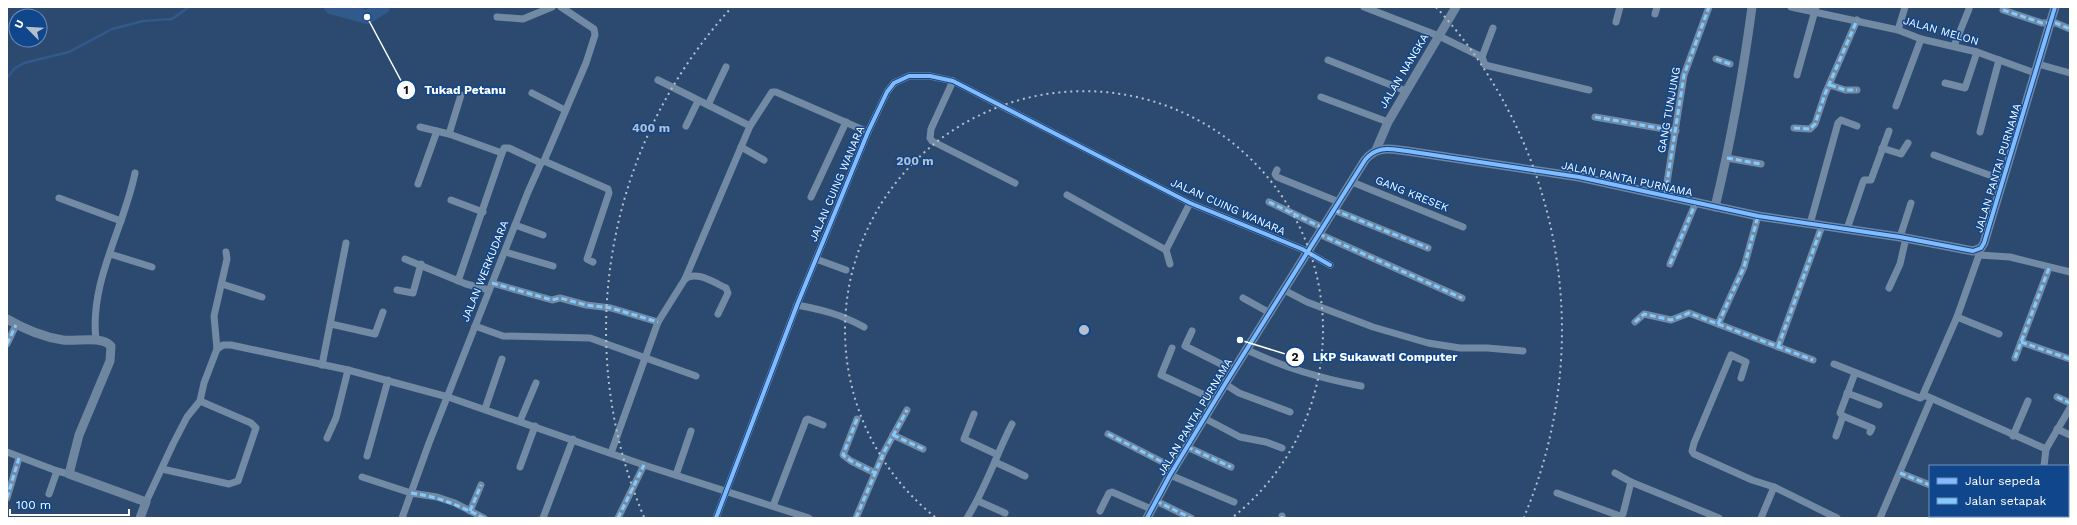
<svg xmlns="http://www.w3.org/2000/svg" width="2077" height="525" font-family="'Work Sans',sans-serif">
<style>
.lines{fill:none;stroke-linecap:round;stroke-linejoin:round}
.stream{stroke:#31598b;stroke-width:2.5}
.river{stroke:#31598b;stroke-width:14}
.street{stroke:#738aa5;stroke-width:7}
.secondary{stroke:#6f86a0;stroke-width:9}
.quiet{stroke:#80caff;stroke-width:3;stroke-dasharray:6 3;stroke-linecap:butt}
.cycleway-casing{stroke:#10468c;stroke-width:6}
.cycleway{stroke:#80bcff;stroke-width:4}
.ring{fill:none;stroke:#b5c0cd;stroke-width:2;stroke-dasharray:2 4}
.labels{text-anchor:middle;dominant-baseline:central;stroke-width:3;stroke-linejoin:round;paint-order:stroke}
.street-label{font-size:11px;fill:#fff;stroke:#10468c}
.centre{fill:#b5c0cd;stroke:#10468c;stroke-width:2}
.ring-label{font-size:12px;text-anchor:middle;font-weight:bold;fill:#b5c0cd;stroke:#10468c;stroke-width:3;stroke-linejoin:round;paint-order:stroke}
.leader{fill:none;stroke:#fff;stroke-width:1.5}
.callout-dot{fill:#fff;stroke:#10468c;stroke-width:1.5}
.mark-label{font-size:12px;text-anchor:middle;font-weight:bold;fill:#111}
.callout-label{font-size:12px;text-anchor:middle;font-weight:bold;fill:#fff;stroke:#10468c;stroke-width:3;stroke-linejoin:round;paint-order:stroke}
</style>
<rect width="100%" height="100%" fill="#2c4a70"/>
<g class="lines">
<path class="stream" d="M7 78 15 68 24 63 69 52 112 29 143 21 172 19 189 7"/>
<path class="river" d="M331 7 367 17 383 7"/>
<g class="street">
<path d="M1364 7 1439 36 1482 57 1485 65 1589 90"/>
<path d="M1791 7 1898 30 1921 39 1977 52 2035 73"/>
<path d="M2003 10 2042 23H2056L2070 29"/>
<path d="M1655 14 1657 7"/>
<path d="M497 17 523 19 552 7"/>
<path d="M1616 22 1620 7"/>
<path d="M1898 30 1905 7"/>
<path d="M1954 46 1969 9"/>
<path d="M1482 57 1493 28"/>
<path d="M1716 59 1730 64"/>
<path d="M1328 60 1406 91"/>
<path d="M2038 64 2070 73"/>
<path d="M1797 75 1816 7"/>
<path d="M658 80 750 126"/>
<path d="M953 81 931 129 930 138 932 141 1015 183"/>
<path d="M1945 83 1965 88 1977 52"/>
<path d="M1830 85 1845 90H1857"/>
<path d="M532 93 565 110"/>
<path d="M1321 97 1388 122"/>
<path d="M708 105 726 67"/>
<path d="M1896 106 1921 39"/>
<path d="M1595 117 1676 131"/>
<path d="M686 126 698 101"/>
<path d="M420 127 449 134 502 153 458 281"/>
<path d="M1794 128 1810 129 1815 124 1825 94 1857 20"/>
<path d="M1980 132 1999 60"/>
<path d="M449 134 461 95"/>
<path d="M741 147 764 160"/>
<path d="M1882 148 1901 154 1908 143"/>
<path d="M502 153 504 148H509L541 163"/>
<path d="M1934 155 2003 180"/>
<path d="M1727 158 1761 164"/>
<path d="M544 161 608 189 609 193 587 259 593 262"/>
<path d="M1277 170 1275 174 1277 177 1339 202"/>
<path d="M1352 182 1463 227"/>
<path d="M418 184 437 131"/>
<path d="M1067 195 1166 250 1190 203"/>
<path d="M1665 195 1684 75 1709 7"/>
<path d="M811 197 846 122"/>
<path d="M59 198 121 221"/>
<path d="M451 200 483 212"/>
<path d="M1269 202 1323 228"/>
<path d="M1334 210 1428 248"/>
<path d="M1810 224 1838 123 1841 120 1857 126"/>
<path d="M515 225 543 235"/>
<path d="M1847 229 1863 182 1864 180H1871L1889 131"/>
<path d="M1319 234 1462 298"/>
<path d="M1900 237 1911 203"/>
<path d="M1166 250 1170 264"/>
<path d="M505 252 553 266"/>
<path d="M110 254 152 267"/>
<path d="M1979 255 2010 257 2070 272"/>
<path d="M405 259 466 284 489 290"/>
<path d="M816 259 846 270"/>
<path d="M1670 264 1696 202"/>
<path d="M685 279 750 126 772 92H776L868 132"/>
<path d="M492 283 552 300 560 298 586 305 611 308 658 322"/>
<path d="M222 284 262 297"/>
<path d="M1889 288 1900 264 1906 238"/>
<path d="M397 290 413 293 421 264"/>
<path d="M1284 290 1307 302 1373 327 1428 343 1460 348H1487L1523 351"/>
<path d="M1243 298 1270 313"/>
<path d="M797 305C823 310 840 314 864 327"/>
<path d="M1957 317 1999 334"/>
<path d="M1635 322 1644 314 1671 320 1689 313 1813 360"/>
<path d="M331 324 375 334 383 312"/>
<path d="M1718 324 1744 267 1758 216"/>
<path d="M475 326 503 336 590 338 696 376"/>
<path d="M1192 331 1185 346 1233 370"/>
<path d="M96 340C89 282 124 228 135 173"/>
<path d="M2021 342 2070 359"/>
<path d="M7 344 16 325"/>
<path d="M1778 347 1822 226"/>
<path d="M1172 348 1161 375 1215 400"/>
<path d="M217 349 214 316 227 259 226 252"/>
<path d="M1247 350C1286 368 1319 378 1361 386"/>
<path d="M2015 358 2049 268"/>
<path d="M1834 364 1920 398 1922 397 1957 317 1979 255 1977 250"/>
<path d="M322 365 346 243"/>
<path d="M1855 373 1840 413 1843 416 1872 428 1870 432"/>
<path d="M1741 378 1746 362 1731 355 1694 443 1692 451 1694 454 1752 480 1774 487 1837 518"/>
<path d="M1225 384 1239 393 1290 412"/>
<path d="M1847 393 1879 405"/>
<path d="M1924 395 2046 449"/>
<path d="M2057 397 2070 403"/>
<path d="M485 409 502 359"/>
<path d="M974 414 964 439 996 454"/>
<path d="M1204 418 1240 437 1266 442 1282 448"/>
<path d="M857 419 843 455 851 461 875 473"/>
<path d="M520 421 536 383"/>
<path d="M2057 429 2070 435"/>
<path d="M1108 434 1174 468"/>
<path d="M893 435 923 449"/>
<path d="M1836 436 1843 416"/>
<path d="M2013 436 2028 401"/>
<path d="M327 438 336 418 348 370"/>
<path d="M1187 447 1231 467"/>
<path d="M7 452 57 471 69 474"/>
<path d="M611 453 658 322 685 279C696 270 715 283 726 288L728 293 718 314"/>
<path d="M367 456 388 380"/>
<path d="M995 462 1025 476"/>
<path d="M2044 466 2046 449 2070 408"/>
<path d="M520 467 535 426"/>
<path d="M162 469 229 484 238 481 256 428 251 423 200 401"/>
<path d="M1615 473 1631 482 1719 518"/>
<path d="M1900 473 1930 485"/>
<path d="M676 475 691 431"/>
<path d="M1170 475 1234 502"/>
<path d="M362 477 411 493 437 497 455 503 484 518"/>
<path d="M2068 488 2070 489"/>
<path d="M1557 493 1620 516 1623 514 1631 482"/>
<path d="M49 494 57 471"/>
<path d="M7 498 19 458"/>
<path d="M978 501 1005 513"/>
<path d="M1156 501 1191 518"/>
<path d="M146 502 173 444 187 417 200 401 204 383 217 349 223 345H231L348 370 448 397 644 465 809 518"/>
<path d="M773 506 806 420 808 419 823 425"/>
<path d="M470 511 481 485"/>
<path d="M1100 511 1109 493 1112 492 1151 509"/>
<path d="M402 518 429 443 528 192 541 163 544 161 586 63 595 35 594 29 561 7"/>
<path d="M543 518 573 439"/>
<path d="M618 518 644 465"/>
<path d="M716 518 797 305 868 132 887 92 894 83 909 76H930L953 81 1190 203 1302 249 1330 265"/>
<path d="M856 518 884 452 907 410"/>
<path d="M967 518C986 488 996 455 1012 424"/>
<path d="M1282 518V516"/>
<path d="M1761 518 1774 487"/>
<path d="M1880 518 1931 399"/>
<path d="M2002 518 2003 516"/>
</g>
<g class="secondary">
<path d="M1376 150 1388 122 1456 7"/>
<path d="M1715 207C1731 141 1743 74 1752 7"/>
<path d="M7 319C24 329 43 337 63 340 76 342 101 335 111 346L110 361 79 435 69 474 146 502 140 518"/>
<path d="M1147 518 1170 475 1225 384 1365 160C1377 145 1390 149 1407 151L1579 177 1758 216 1900 237 1973 251 1981 248 1984 243 2055 7"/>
</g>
<g class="quiet">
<path d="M2003 10 2042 23H2056L2070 29"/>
<path d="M1716 59 1730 64"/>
<path d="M1830 85 1845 90H1857"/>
<path d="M1595 117 1676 131"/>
<path d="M1794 128 1810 129 1815 124 1825 94 1857 20"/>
<path d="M1727 158 1761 164"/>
<path d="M1665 195 1684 75 1709 7"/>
<path d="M1269 202 1323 228"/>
<path d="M1334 210 1428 248"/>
<path d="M1319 234 1462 298"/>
<path d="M1670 264 1696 202"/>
<path d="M492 283 552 300 560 298 586 305 611 308 658 322"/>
<path d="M1635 322 1644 314 1671 320 1689 313 1813 360"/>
<path d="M1718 324 1744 267 1758 216"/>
<path d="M2021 342 2070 359"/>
<path d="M7 344 16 325"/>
<path d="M1778 347 1822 226"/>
<path d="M2015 358 2049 268"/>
<path d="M2057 397 2070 403"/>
<path d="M857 419 843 455 851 461 875 473"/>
<path d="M1108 434 1174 468"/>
<path d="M893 435 923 449"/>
<path d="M1187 447 1231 467"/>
<path d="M1900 473 1930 485"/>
<path d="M411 493C443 498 455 504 484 518"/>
<path d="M7 498 19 458"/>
<path d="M1156 501 1191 518"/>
<path d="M470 511 481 485"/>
<path d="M618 518 644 465"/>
<path d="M856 518 884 452 907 410"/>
<path d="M1282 518V516"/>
</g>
<g class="cycleway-casing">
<g id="cycleway">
<path d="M716 518 797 305 868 132 887 92 894 83 909 76H930L953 81 1190 203 1302 249 1330 265"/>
<path d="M1147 518 1170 475 1225 384 1365 160C1377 145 1390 149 1407 151L1579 177 1758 216 1900 237 1973 251 1981 248 1984 243 2055 7"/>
</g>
</g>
<use href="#cycleway" class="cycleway"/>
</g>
<g class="ring">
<path d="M935 517A239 239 0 1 1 1233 517"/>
<path d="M644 517A478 478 0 0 1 732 7M1436 7A478 478 0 0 1 1524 517"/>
</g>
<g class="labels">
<g class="street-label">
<text transform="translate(1941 31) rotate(16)">JALAN MELON</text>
<text transform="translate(1404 71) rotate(-59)">JALAN NANGKA</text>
<text transform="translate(1669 110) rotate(-80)">GANG TUNJUNG</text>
<text transform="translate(1998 168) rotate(-73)">JALAN PANTAI PURNAMA</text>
<text transform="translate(1627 179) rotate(12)">JALAN PANTAI PURNAMA</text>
<text transform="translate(837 184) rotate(-67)">JALAN CUING WANARA</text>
<text transform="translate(1412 194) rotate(22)">GANG KRESEK</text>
<text transform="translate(1228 207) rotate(24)">JALAN CUING WANARA</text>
<text transform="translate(485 271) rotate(-68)">JALAN WERKUDARA</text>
<text transform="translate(1195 417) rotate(-59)">JALAN PANTAI PURNAMA</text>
</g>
</g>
<circle cx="1084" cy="330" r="6" class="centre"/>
<g class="ring-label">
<text x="651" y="132">400 m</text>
<text x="915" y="165">200 m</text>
</g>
<path class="leader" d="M367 17L406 90M1240 340L1295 357"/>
<g class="callout-dot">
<circle cx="367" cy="17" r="4"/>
<circle cx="1240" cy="340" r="4"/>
<circle cx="406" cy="90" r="10"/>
<circle cx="1295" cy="357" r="10"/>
</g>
<g class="mark-label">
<text x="406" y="94">1</text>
<text x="1295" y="361">2</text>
</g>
<g class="callout-label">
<text x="465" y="94">Tukad Petanu</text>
<text x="1385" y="361">LKP Sukawati Computer</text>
</g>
<rect width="2077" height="525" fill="none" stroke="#ffffff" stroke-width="16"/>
<rect x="1929" y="465" width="140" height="52" fill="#10468c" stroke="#7090ba"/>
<rect x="1937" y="478" width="20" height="6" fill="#80bcff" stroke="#7090ba"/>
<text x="1965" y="485" font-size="12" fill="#ffffff">Jalur sepeda</text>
<rect x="1937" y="498" width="20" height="6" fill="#80caff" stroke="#7090ba"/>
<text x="1965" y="505" font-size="12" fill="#ffffff">Jalan setapak</text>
<g transform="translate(28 28) rotate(294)"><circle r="19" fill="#10468c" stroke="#7090ba"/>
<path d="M0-3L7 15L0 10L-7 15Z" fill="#b5c0cd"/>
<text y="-6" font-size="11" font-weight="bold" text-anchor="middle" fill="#ffffff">U</text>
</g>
<path d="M10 509v6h119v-6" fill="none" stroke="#ffffff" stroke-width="2"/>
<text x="16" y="509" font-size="12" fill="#ffffff" stroke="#10468c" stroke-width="3" paint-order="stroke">100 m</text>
</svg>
